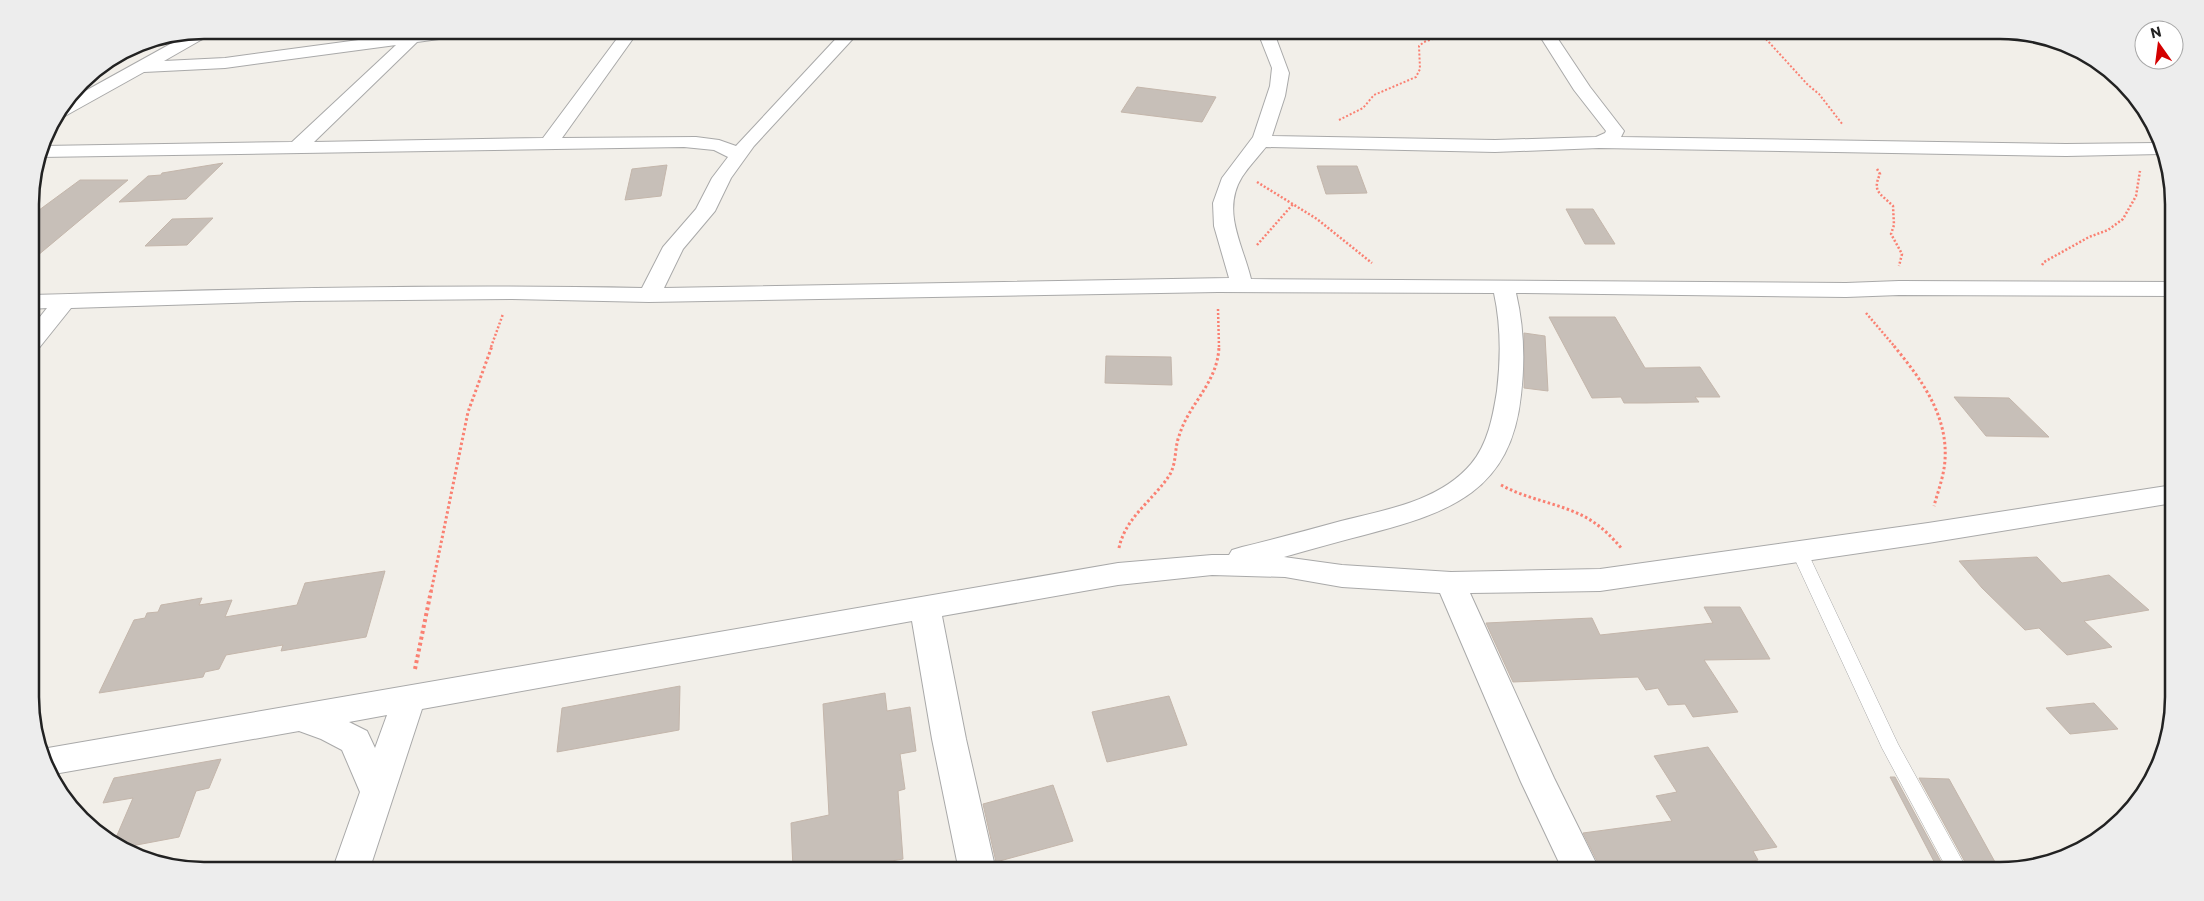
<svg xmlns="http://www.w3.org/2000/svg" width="2204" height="901" font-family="Commissioner,sans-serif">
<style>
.building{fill:#c7bfb8;stroke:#c4b6ab}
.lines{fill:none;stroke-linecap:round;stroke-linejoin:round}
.service-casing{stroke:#a9a9a9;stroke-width:1}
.minor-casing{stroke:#a9a9a9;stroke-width:2}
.path-far3{stroke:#fa8072;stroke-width:2;stroke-dasharray:2 2;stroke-linecap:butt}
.path-far2{stroke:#fa8072;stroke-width:2.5;stroke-dasharray:2 2;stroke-linecap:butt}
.path-far1{stroke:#fa8072;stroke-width:3;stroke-dasharray:2.5 2.5;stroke-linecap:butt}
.path{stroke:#fa8072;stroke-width:4;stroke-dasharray:3 3;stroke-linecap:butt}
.service{fill:#fff;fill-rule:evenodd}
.minor{fill:#fff;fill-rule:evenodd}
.rim{fill:none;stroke:#222;stroke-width:2.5}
</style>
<rect width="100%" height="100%" fill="#f2efe9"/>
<g class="building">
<path d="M1137 87 1216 97 1202 122 1121 112Z"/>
<path d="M223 163 186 199 119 202 148 176 161 175 162 173Z"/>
<path d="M667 165 661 196 625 200 632 169Z"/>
<path d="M1317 166H1357L1367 193 1326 194Z"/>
<path d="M80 180H128L31 261V216Z"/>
<path d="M1566 209H1593L1615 244H1585Z"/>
<path d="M213 218 187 245 145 246 172 219Z"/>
<path d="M1549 317H1615L1645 368 1700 367 1720 397H1695L1699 402 1646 403H1624L1621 397 1592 398Z"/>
<path d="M1524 333 1545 336 1548 391 1524 388Z"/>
<path d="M1106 356 1171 357 1172 385 1105 383Z"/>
<path d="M1954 397 2009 398 2049 437 1986 436Z"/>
<path d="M2037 557 2062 583 2109 575 2149 610 2084 621 2112 647 2067 655 2039 628 2025 630 1982 588 1959 561Z"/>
<path d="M385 571 366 637 281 651 283 645 226 655 219 669 205 672 203 677 99 693 134 620 145 618 147 613 158 612 161 605 202 598 199 605 232 600 225 617 297 605 305 583Z"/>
<path d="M1704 607H1740L1770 659 1704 660 1738 712 1693 717 1685 704 1668 705 1658 688 1646 690 1638 677 1513 682 1486 623 1592 618 1600 635 1713 623Z"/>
<path d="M680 686 679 730 557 752 562 708Z"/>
<path d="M885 693 887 711 910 707 916 751 900 754 905 789 898 791 903 859 834 871 833 861 793 869 791 823 829 815 823 704Z"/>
<path d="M1169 696 1187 745 1107 762 1092 712Z"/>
<path d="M2094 703 2118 729 2070 734 2046 708Z"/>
<path d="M1708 747 1777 847 1753 851 1758 860 1697 871H1602L1583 833 1672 821 1656 796 1677 792 1654 756Z"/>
<path d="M221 759 209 788 196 791 179 837 126 847 115 840 133 798 103 803 114 778Z"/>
<path d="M1890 777H1895L1946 871H1939Z"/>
<path d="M1919 778 1949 779 2000 871H1970Z"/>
<path d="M1053 785 1073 841 996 862 983 804Z"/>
</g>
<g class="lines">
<g class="service-casing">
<path id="service" d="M1799 546 1804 547 1807 551 1898 744 1968 871H1948L1882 748 1791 551 1794 547Z"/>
</g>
<g class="minor-casing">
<path id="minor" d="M203 30H216L213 33 164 61 225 58 433 30H476L473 33 468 35 417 42 314 142 543 138 616 40V30H632V40L562 138 696 137 719 140 736 146 844 30H861L754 146 731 178 715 211 683 249 664 288 1229 278 1214 226 1213 203 1222 178 1253 137 1270 86 1272 68 1257 30H1273L1289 73 1285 96 1272 136 1495 140 1596 137 1605 133 1606 131 1574 90 1536 30H1552L1590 87 1624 131 1621 137 2066 144 2157 143 2161 154 2066 156 1599 148 1495 152 1266 147C1258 157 1249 166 1242 177 1221 211 1243 245 1251 279L1846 283 1899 281 2173 282V296L1899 295 1846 297 1516 293C1524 327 1525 361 1521 395 1511 491 1451 512 1368 534 1340 541 1312 549 1284 557L1342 565 1451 572 1600 569 1928 523 2173 485V503L1928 543 1600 591 1470 593 1554 778 1600 871H1563L1521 782 1440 593 1342 587 1285 577 1212 575 1118 585 942 616 966 739 996 871H959L932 739 912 621 422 709 369 871H332L360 792 342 750 321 739 299 731 54 774 42 749 1118 563 1212 555H1229L1232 550 1242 547C1275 539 1308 530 1341 521 1385 510 1440 501 1471 464 1488 444 1493 416 1497 391 1501 358 1501 325 1494 293L1218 292 649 302 512 299 297 301 71 308 39 348 31 350V328L47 308 31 309V295C235 289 438 284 642 288L663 247 696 209 712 178 728 157 714 150 684 147 40 157 43 146 292 142 396 45 225 68 144 72 65 116H56L69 100 192 32ZM387 715 375 748 367 731 349 722Z"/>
</g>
<g class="path-far3">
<path d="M1766 39 1808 85 1819 94 1843 125"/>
<path d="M1339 120 1363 108 1374 95 1416 77 1420 69 1419 46 1424 42 1444 35 1439 30"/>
</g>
<g class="path-far2">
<path d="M1877 169 1880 174C1872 192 1880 193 1893 206L1894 225 1891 234 1902 254 1899 266"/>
<path d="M1257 182 1317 219 1372 263"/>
<path d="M1257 245 1294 203"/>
<path d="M2042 265 2044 262 2089 237 2108 230 2123 219 2136 196 2140 171"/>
<path d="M1218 309 1219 347"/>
<path d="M1866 313 1895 347"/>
<path d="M491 347 503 314"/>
</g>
<g class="path-far1">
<path d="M1894 346C1921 379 1948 415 1945 460 1944 476 1938 491 1934 506"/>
<path d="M1501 485C1528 500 1560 503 1587 518 1601 526 1612 537 1622 549"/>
<path d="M1119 548C1125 518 1153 500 1169 476 1177 463 1174 450 1179 436 1189 403 1218 383 1219 346"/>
<path d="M431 592 468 412 492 346"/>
</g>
<path class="path" d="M415 669 431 591"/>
<use href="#service" class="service"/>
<use href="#minor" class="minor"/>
</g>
<path d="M0 0H2204V901H0ZM204 39H2000A165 165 0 0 1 2165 204V697A165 165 0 0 1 2000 862H204A165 165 0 0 1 39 697V204A165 165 0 0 1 204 39Z" fill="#ededed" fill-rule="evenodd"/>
<path class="rim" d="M204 39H2000A165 165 0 0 1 2165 204V697A165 165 0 0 1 2000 862H204A165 165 0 0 1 39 697V204A165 165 0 0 1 204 39Z"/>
<g transform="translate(2159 45) rotate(346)"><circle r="24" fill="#ffffff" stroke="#a7a7a7"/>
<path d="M0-4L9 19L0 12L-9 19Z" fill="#d40000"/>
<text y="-8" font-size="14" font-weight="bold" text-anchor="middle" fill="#222222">N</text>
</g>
</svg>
